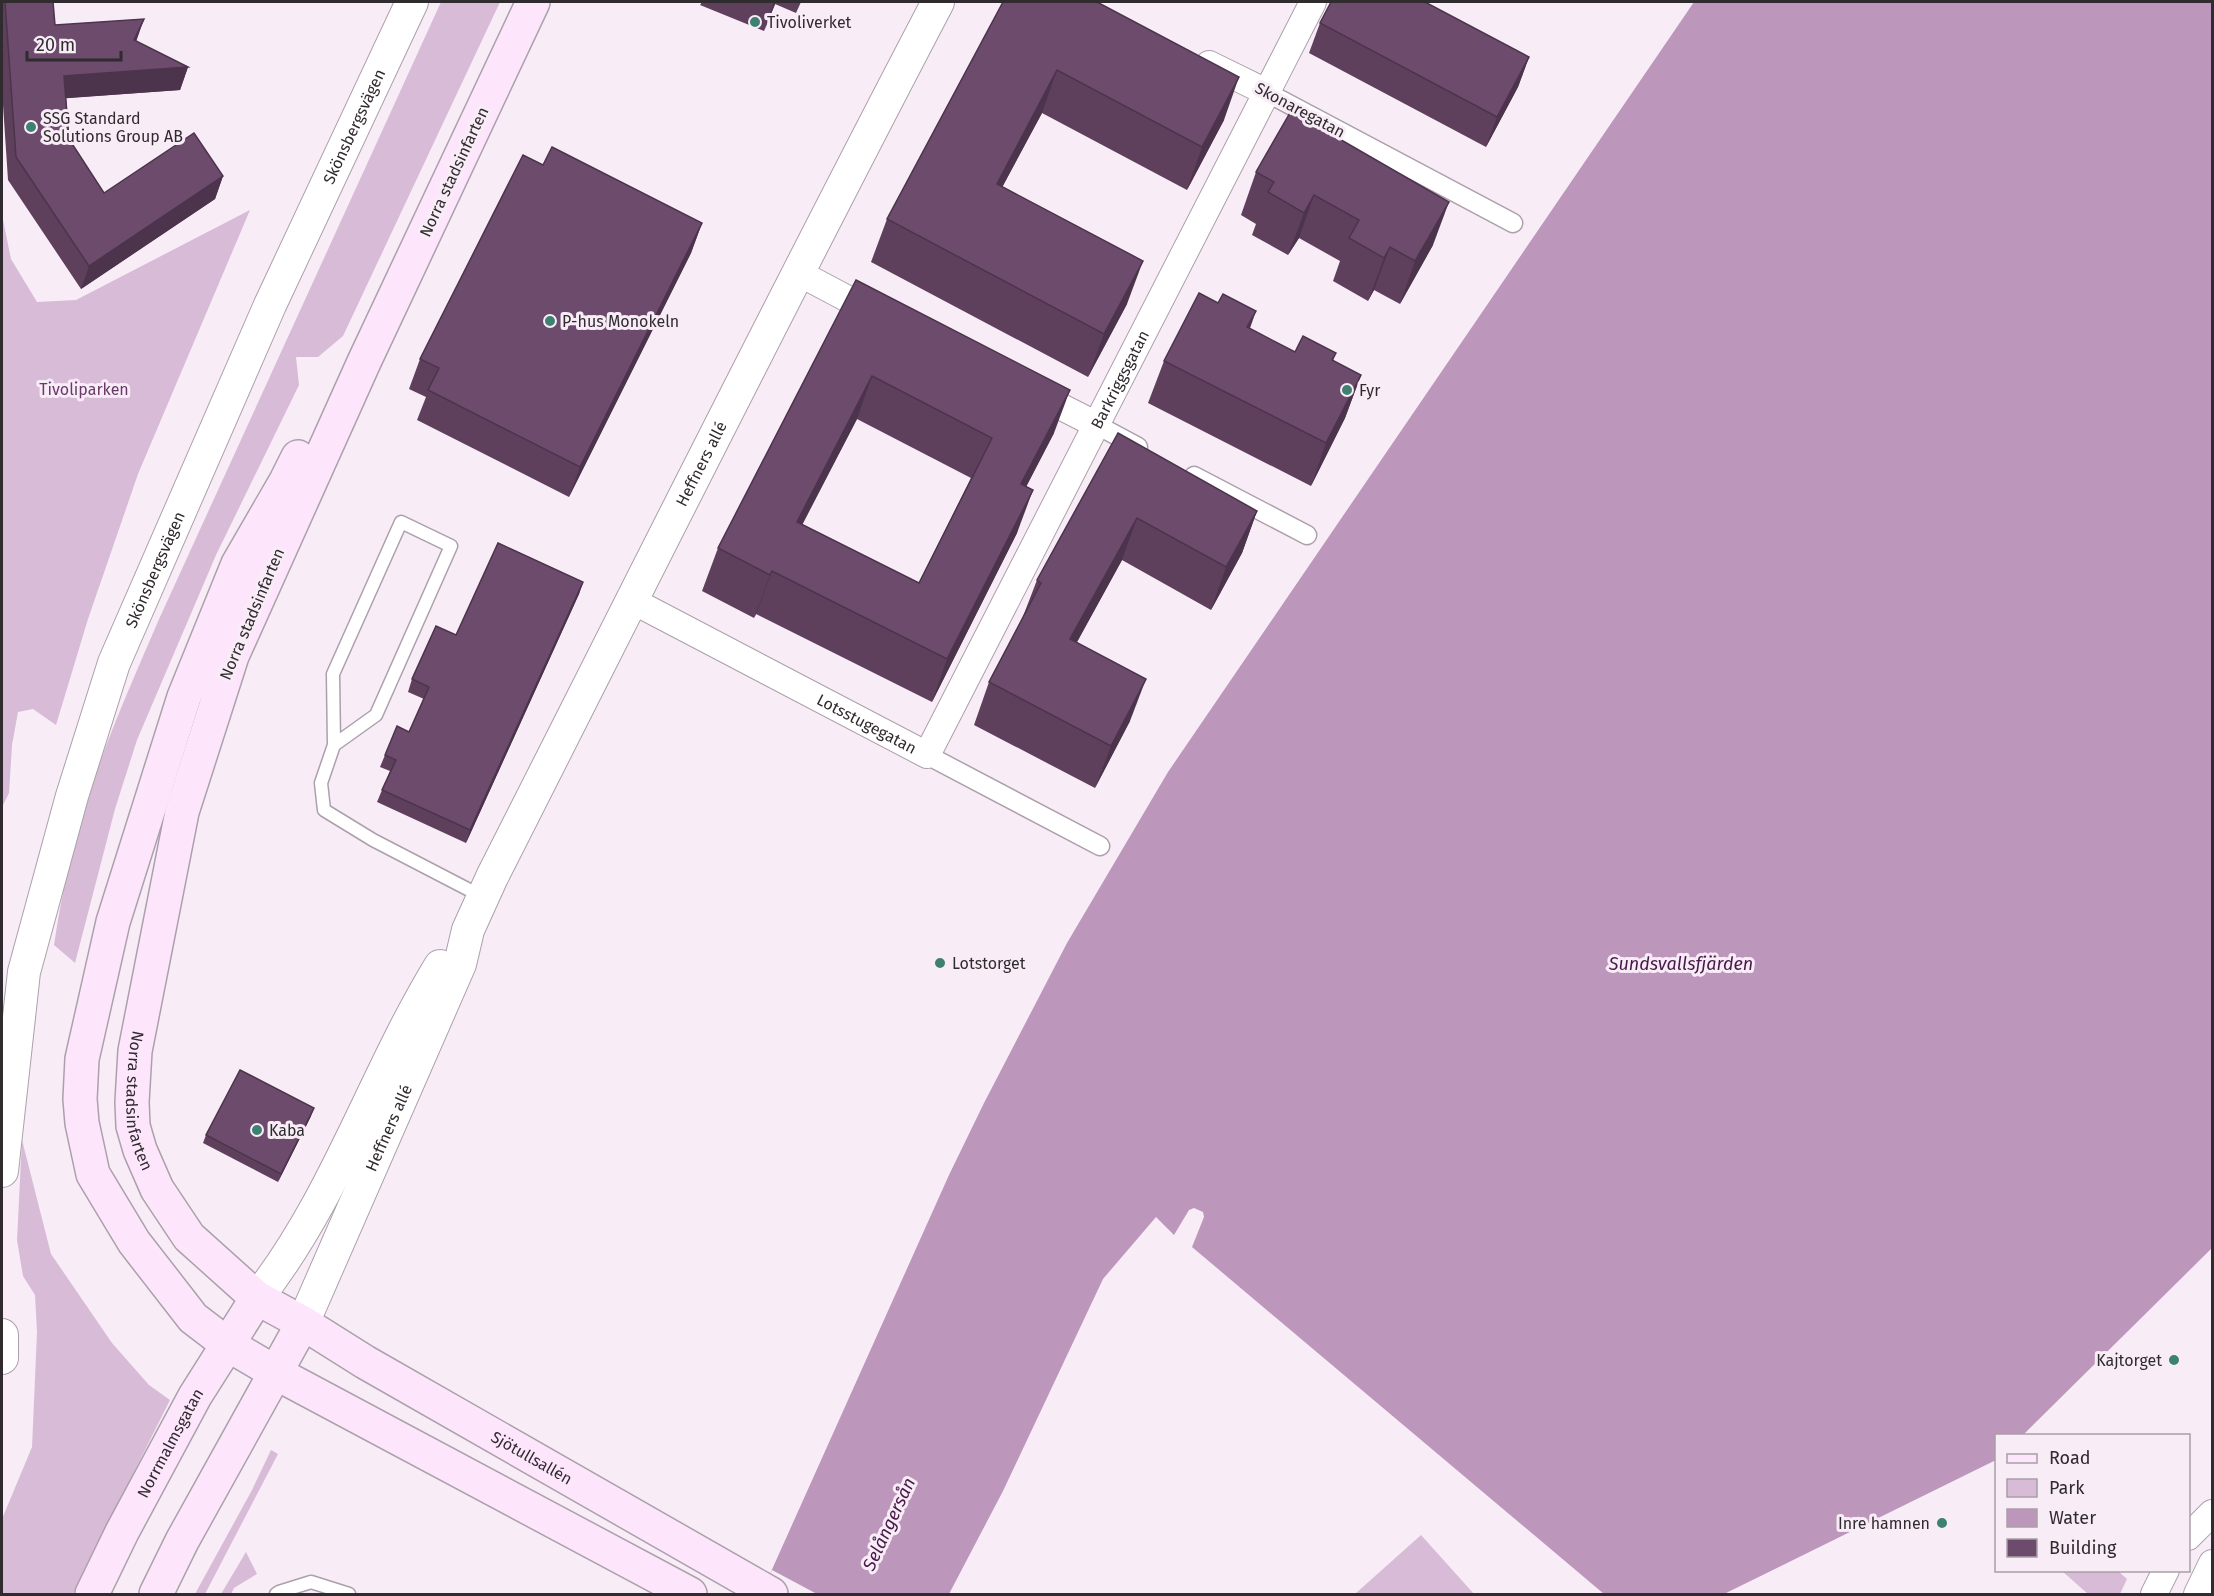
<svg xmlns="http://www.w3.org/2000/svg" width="2214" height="1596" font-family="'Fira Sans',sans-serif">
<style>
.green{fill:#d8bbd7}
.water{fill:#bc96bb}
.pier{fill:#f8ecf7}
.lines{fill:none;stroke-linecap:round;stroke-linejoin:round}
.service-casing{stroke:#aba0ab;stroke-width:15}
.pedestrian-casing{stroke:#aba0ab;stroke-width:21}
.minor-casing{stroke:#aba0ab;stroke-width:28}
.tertiary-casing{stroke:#aba0ab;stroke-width:34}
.secondary-casing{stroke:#aba0ab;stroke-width:36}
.service{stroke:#fff;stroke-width:12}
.pedestrian{stroke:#fff;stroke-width:18}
.minor{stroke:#fff;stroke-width:26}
.tertiary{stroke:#fff;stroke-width:32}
.secondary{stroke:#fde6fc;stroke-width:33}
.wall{fill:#5e405d;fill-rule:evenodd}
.shaded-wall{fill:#4c344c}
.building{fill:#6d4b6c;stroke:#4c344c;stroke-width:1.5;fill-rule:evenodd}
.poi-dot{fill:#3e8071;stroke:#f8ecf7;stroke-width:2}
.labels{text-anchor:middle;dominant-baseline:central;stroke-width:6;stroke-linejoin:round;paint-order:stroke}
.poi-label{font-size:16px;fill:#302b2f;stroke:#f8ecf7;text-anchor:start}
.street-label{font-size:16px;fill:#302b2f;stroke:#f8ecf7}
.park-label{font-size:16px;fill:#693969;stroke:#f8ecf7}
.water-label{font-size:18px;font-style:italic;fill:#471948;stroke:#f8ecf7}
</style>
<rect width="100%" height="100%" fill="#f8ecf7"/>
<g class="green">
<path d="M441 2H500L343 336 318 357H296L299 385 216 555 137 740 115 809 75 963 54 945C58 918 63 891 69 864 89 778 125 698 160 617Z"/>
<path d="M250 210 138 474 88 619 56 725 33 709 18 712 12 745 9 793 2 807V215L11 259 37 302 76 300Z"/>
<path d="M22 1140 51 1254 112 1343 149 1385 170 1400 73 1594H2V1519L32 1447 37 1332 35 1295 23 1276 17 1240Z"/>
<path d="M271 1450 278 1454 205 1594H195L252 1490Z"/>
<path d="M1421 1535 1474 1594H1355Z"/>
<path d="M246 1552 257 1574 234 1588 231 1594H221Z"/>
<path d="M2062 1571H2118L2127 1579 2120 1594H2088Z"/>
</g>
<path class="water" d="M1694 2H2212V1248L2023 1435 1996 1436V1460L1724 1594H1604L1192 1247 1204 1217 1203 1212 1194 1208 1189 1210 1174 1235 1156 1217 1103 1279 1003 1491 949 1594H761L949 1175 984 1103 1067 943 1168 772Z"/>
<path class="pier" d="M772 1570 817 1594H761Z"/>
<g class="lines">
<g class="service-casing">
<g id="service">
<path d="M334 745 333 674 401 522 451 546 376 715 334 745 321 783 324 810 373 840 481 896"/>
<path d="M276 1594 279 1592 311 1582 349 1594"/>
</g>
</g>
<g class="pedestrian-casing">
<g id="pedestrian">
<path d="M1266 92 1513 223"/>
<path d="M1097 425 1138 447"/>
<path d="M1194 476 1307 535"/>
<path d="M927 755 1100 846"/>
</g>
</g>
<g class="minor-casing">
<g id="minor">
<path d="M1209 64 1266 92"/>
<path d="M797 272 876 314"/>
<path d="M1032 392 1097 425"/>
<path id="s1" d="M633 601 927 755 1313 2"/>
<path d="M2188 1537 2212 1513"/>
<path d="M2154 1594 2166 1570"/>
<path d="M2197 1594 2212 1563"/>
</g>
</g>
<g class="tertiary-casing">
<g id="tertiary">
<path id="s2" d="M2 1171 24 972 72 796 114 663 270 305 412 2"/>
<path d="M257 1298C336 1198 374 1074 440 966"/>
<path id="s3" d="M303 1323 460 964 468 930 492 877C640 585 786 292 938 2"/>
<path d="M2 1335V1358"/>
</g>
</g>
<g class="secondary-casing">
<g id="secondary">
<path id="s4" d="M533 2 364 362 232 656 182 812 135 1051 132 1102 133 1126 140 1150 157 1189 189 1237 257 1298 303 1323 365 1362 771 1594"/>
<path d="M298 457 286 481 238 564 184 697 113 922 82 1059 80 1099 82 1123 93 1174 134 1242 193 1318 227 1344 276 1373 690 1594"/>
<path id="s5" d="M92 1594 122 1532 195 1396 257 1298"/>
<path d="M156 1594 182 1541 303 1323"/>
</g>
</g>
<use href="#service" class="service"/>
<use href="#pedestrian" class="pedestrian"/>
<use href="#minor" class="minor"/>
<use href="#tertiary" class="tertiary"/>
<use href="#secondary" class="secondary"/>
</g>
<g class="wall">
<path d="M2 2H53L55 25 136 41 188 67 180 90 66 98 69 139 104 193 223 176 215 199 81 289 8 180 2 90Z"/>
<path d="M702 2H801L796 13 775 4 764 31 700 5Z"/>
<path d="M1003 2 1224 120 1187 190 1042 113 1002 187 1127 304 1088 377 871 262 887 219Z"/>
<path d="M1320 23 1529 57 1518 87 1486 147 1309 53Z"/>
<path d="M1291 111 1433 245 1400 304 1374 290 1368 301 1333 281 1340 261 1299 238 1288 255 1252 235 1256 224 1241 215 1256 172Z"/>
<path d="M543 165 702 223 691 253 569 497 417 420 426 397 409 389 420 359Z"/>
<path d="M856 280 1054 433 1026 487 1017 533 932 702 756 614 754 618 702 591 718 548ZM857 419 971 478 919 583 802 524Z"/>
<path d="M1250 329 1295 352 1336 353 1333 361 1361 375 1345 418 1311 486 1148 403 1164 361Z"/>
<path d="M1118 433 1257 511 1242 553 1211 610 1122 560 1077 642 1130 721 1095 788 974 725 989 682 1022 619 1037 580Z"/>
<path d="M583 582 579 594 466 843 377 802 390 771 380 767 385 755 409 732 424 699 408 692 412 679 456 635Z"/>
<path d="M311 1116 278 1182 203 1143 206 1135Z"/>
</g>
<g class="shaded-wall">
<path d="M774 2H776L764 31Z"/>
<path d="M144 19 136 42 134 40Z"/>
<path d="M1529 57 1518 87 1486 147 1497 117Z"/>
<path d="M188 67 180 90 56 99 64 76Z"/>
<path d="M1057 70 1042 113 981 227 997 184Z"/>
<path d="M1239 77 1224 120 1187 190 1202 147Z"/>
<path d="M223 176 215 199 81 289 89 266Z"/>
<path d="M1314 195 1299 238 1288 255 1304 213Z"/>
<path d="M1449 202 1433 245 1400 304 1415 261Z"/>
<path d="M702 223 691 253 569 497 580 467Z"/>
<path d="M1390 247 1374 290 1368 301 1384 258Z"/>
<path d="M1143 261 1127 304 1088 377 1104 334Z"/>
<path d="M1256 311 1241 354 1247 327Z"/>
<path d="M1361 375 1345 418 1311 486 1326 443Z"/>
<path d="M872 376 857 419 782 564 797 522Z"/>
<path d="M1070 390 1054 433 1005 527 1021 484Z"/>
<path d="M1033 490 1017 533 932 702 947 659Z"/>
<path d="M1257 511 1242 553 1211 610 1226 567Z"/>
<path d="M1137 518 1122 560 1055 682 1070 639Z"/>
<path d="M772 571 756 614 754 618 770 575Z"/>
<path d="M583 582 579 594 466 843 470 830Z"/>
<path d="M1146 679 1130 721 1095 788 1111 746Z"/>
<path d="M314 1108 311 1116 278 1182 281 1174Z"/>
</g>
<g class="building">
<path d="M5 2H53L55 25 144 19 134 40 188 67 64 76 69 139 104 193 194 133 223 176 89 266 16 157Z"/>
<path d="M1003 2H1097L1239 77 1202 147 1057 70 997 184 1143 261 1104 334 887 219Z"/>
<path d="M1331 2H1425L1529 57 1497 117 1320 23Z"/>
<path d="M1291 111 1449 202 1415 261 1390 247 1384 258 1349 238 1359 220 1314 195 1304 213 1268 192 1274 182 1256 172Z"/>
<path d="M552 147 702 223 580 467 428 390 439 368 420 359 523 155 543 165Z"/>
<path d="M856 280 1070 390 1021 484 1033 490 947 659 772 571 770 575 718 548ZM872 376 992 438 919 583 797 522Z"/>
<path d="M1199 293 1218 303 1223 294 1256 311 1247 327 1295 352 1303 336 1336 353 1332 360 1361 375 1326 443 1164 361Z"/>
<path d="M1118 433 1257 511 1226 567 1137 518 1070 639 1146 679 1111 746 989 682 1041 583 1037 580Z"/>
<path d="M498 543 583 582 470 830 382 790 396 760 385 755 397 726 409 732 429 687 412 679 436 626 456 635Z"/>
<path d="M240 1070 314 1108 281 1174 206 1135Z"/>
</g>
<g class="poi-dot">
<circle cx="755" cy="22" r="6"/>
<circle cx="31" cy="127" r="6"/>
<circle cx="550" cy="321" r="6"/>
<circle cx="1347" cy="390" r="6"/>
<circle cx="940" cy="963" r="6"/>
<circle cx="257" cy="1130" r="6"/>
<circle cx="2174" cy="1360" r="6"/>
<circle cx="1942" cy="1523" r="6"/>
</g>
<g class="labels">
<g class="poi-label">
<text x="767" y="22">Tivoliverket</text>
<text x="43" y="118">SSG Standard<tspan x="43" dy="18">Solutions Group AB</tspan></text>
<text x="562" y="321">P-hus Monokeln</text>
<text x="1359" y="390">Fyr</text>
<text x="952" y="963">Lotstorget</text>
<text x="269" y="1130">Kaba</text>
<text x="2162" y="1360" text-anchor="end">Kajtorget</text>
<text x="1930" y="1523" text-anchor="end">Inre hamnen</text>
</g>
<g class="street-label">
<text transform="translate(1300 110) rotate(28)">Skonaregatan</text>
<text stroke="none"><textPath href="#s2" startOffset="1110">Skönsbergsvägen</textPath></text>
<text transform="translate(454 172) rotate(-65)">Norra stadsinfarten</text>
<text stroke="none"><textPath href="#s1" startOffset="754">Barkriggsgatan</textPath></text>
<text stroke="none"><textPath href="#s3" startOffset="948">Heffners allé</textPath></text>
<text stroke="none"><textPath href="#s2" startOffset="624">Skönsbergsvägen</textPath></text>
<text transform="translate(252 614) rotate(-67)">Norra stadsinfarten</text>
<text stroke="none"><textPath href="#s1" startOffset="264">Lotsstugegatan</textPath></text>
<text stroke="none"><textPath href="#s4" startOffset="1178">Norra stadsinfarten</textPath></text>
<text stroke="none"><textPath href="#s3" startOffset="213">Heffners allé</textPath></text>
<text stroke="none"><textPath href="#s5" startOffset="170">Norrmalmsgatan</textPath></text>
<text stroke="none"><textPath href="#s4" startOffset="1737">Sjötullsallén</textPath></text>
</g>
<g class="park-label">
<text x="84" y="389">Tivoliparken</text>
</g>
<g class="water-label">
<text x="1681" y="964">Sundsvallsfjärden</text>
<text transform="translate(889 1524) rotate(-65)">Selångersån</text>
</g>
</g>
<rect width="2214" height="1596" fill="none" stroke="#302b2f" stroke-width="6"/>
<rect x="1995" y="1434" width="195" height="138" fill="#f8ecf7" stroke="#a89fa7" stroke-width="1.5"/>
<rect x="2007" y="1454" width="30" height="9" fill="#fde6fc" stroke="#a89fa7" stroke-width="1.5"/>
<text x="2049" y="1464" font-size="18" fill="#302b2f">Road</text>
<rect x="2007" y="1479" width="30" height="18" fill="#d8bbd7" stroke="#a89fa7" stroke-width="1.5"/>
<text x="2049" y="1494" font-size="18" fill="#302b2f">Park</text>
<rect x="2007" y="1509" width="30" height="18" fill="#bc96bb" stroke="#a89fa7" stroke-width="1.5"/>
<text x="2049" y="1524" font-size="18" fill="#302b2f">Water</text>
<rect x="2007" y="1539" width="30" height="18" fill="#6d4b6c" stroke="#a89fa7" stroke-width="1.5"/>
<text x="2049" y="1554" font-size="18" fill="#302b2f">Building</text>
<path d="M27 51v9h94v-9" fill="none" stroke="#302b2f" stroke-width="3"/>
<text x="36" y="51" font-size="18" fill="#302b2f" stroke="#f8ecf7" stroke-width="4.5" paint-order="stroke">20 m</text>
</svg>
